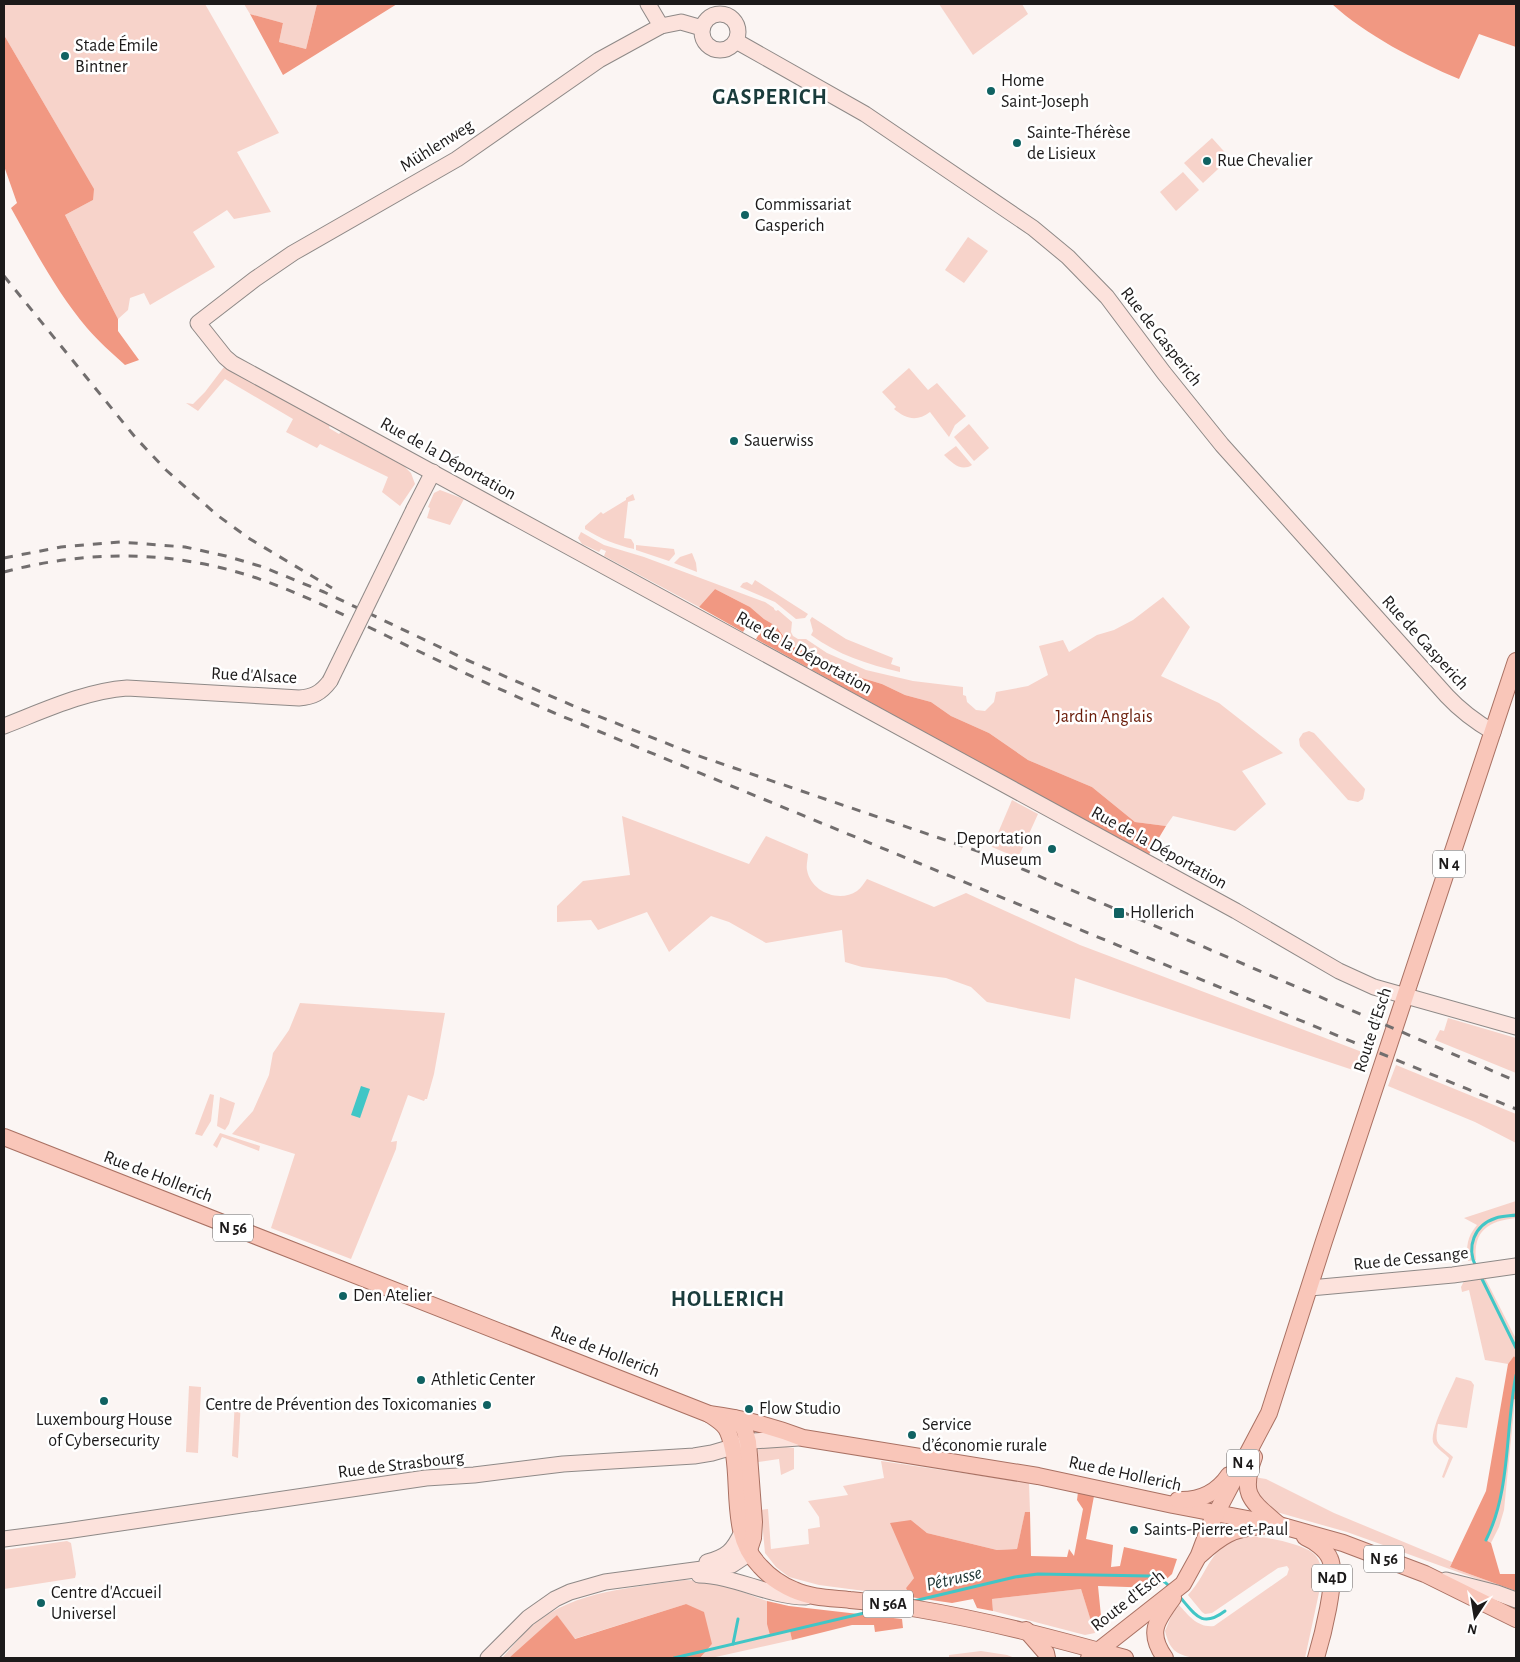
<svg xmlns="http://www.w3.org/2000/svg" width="1520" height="1662" font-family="'Alegreya Sans',sans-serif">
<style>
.green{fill:#f7d3ca}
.forest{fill:#f19882}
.water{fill:#41c6c6}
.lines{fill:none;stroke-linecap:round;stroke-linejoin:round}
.stream{stroke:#41c6c6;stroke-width:3}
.secondary-casing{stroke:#8e8987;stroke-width:17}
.primary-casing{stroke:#a97163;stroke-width:18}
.secondary{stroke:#fce2dc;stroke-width:15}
.primary{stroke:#f9c6b9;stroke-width:16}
.rail{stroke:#726e6e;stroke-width:3;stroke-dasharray:9 9;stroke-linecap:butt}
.secondary-bridge-casing{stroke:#8e8987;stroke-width:17;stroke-linecap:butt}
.secondary-bridge{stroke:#fce2dc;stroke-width:15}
.poi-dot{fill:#106262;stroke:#fff;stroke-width:2}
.labels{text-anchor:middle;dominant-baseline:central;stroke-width:5;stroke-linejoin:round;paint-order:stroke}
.shield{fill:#fff;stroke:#605f5f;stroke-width:1}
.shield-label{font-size:16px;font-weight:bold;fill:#1c1a1a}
.poi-label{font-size:18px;fill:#1c1a1a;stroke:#fff;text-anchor:start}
.street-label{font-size:18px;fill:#1c1a1a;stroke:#fff}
.park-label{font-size:18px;fill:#691b08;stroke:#fff}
.water-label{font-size:19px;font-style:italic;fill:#213837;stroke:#fff}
.district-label{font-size:22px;font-weight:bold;letter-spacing:1px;fill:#1a3c3c;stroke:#fff}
</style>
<rect width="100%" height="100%" fill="#fbf5f3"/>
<g class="green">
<path d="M4 4H205L279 133 237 152 271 212 234 219 227 210 193 232 215 267 150 305 144 293 130 298 128 310 118 319 65 215 93 200 60 131 4 35Z"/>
<path d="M244 4H317L306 49 279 42 283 23 250 14Z"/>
<path d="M939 4H1022L1028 14 973 55Z"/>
<path d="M1212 138 1230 158 1203 183 1184 163Z"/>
<path d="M1183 172 1199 190 1176 211 1160 192Z"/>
<path d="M968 237 988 251 964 283 945 270Z"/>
<path d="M224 367 330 425 329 428 339 434 341 432 404 466 411 473 415 484 400 506 382 492 388 477 320 444 317 448 286 432 293 419 225 379 198 411 186 403 193 404 205 392Z"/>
<path d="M909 368 928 390 937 383 966 416 955 425 949 437 930 412C917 422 906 419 894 409L896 407 882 392Z"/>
<path d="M969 424 989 448 974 461 954 437Z"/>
<path d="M956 446 972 465C961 472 952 463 944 455Z"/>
<path d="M440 490 464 499 450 525 427 518 430 508 428 507 434 493Z"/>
<path d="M633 494 635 500 628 502 624 538 631 539 634 544V549C616 545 601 539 585 529V526L601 512 603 514 626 500V498Z"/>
<path d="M581 532 604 545 644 557 765 602 774 608V609L776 611 778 610 792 622 791 632 793 636 798 639H806L827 653 866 670 913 681 963 687V695L966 696 967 702 976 710 985 711 994 702 996 692 1028 686 1048 675 1039 646 1063 640 1069 652 1097 635 1114 630 1133 620 1163 597 1190 627 1161 676 1219 703 1283 753 1242 771 1266 804 1235 831 1173 816 1166 826 1135 822 1092 787 1028 760 989 733 951 716 931 702 905 695 882 684 862 678 790 644 776 626 764 619 750 607 715 589 699 607 604 556 606 551 601 549 599 552 582 544 578 538Z"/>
<path d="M636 545 674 549 675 554 669 561 636 550Z"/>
<path d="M692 553 696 563 697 572 674 563 680 557Z"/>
<path d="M755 580 808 614 805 618 796 619 775 602 740 587 743 583 747 582 752 585Z"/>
<path d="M812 617 846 639 893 658 891 664 900 667V672C867 664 838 655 811 635L813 631 810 620Z"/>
<path d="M1309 731 1314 733 1365 789 1363 799 1358 802 1348 800 1300 746 1299 739 1303 733Z"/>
<path d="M1012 800 1038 814 1018 858 992 847Z"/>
<path d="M622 816 749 864 766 836 808 854C808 859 806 865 807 870 811 892 839 903 857 891 861 888 864 883 867 879L934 907 966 893 1080 945 1370 1055 1366 1066 1353 1070 1075 978 1070 1019 987 1002 971 987 946 978 862 967 845 962 842 930 766 943 729 922 711 916 669 952 647 912 598 930 591 920 557 922V906L583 881 630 875Z"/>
<path d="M300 1003 445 1013 434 1074 427 1099H425L424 1101 408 1095 391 1142 397 1141 396 1149 351 1259 271 1228 295 1154 232 1134 253 1111 269 1075 273 1053 289 1030Z"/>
<path d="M1448 1018 1516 1038V1073L1435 1040 1440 1030 1444 1031Z"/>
<path d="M1396 1065 1516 1114V1143L1475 1122 1388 1086Z"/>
<path d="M210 1094 214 1095 211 1121 202 1136 195 1134Z"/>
<path d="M220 1097 235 1103 229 1124 225 1130 217 1126Z"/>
<path d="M220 1133 260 1146 259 1151 222 1137 217 1148 213 1145Z"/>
<path d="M1516 1201V1218C1489 1221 1473 1230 1476 1260L1468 1261C1466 1246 1467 1237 1477 1225L1464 1218Z"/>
<path d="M1485 1278 1516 1339V1359L1514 1356 1508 1364 1485 1360 1469 1290 1462 1292 1461 1287 1464 1281Z"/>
<path d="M1456 1377 1471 1381 1474 1385 1467 1428 1438 1424C1434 1446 1438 1443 1453 1457L1444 1478 1442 1477 1449 1458C1445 1454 1438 1449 1434 1444 1427 1434 1451 1390 1456 1377Z"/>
<path d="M189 1386 201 1387 198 1453 186 1452Z"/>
<path d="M1512 1399H1515L1504 1510 1499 1527 1491 1543 1486 1540 1494 1524Z"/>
<path d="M235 1400H241L238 1458 232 1456Z"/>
<path d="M779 1446 794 1448V1469L781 1475 779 1459 758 1462V1450L761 1447Z"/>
<path d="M881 1461 1029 1483 1030 1512 1025 1513 1017 1549 997 1550 927 1533 911 1520 914 1578 906 1588 910 1597 819 1585 789 1577 776 1567 765 1553 761 1510 768 1509 771 1549 809 1544 808 1529 820 1527 819 1517 808 1501 848 1495 843 1486 884 1478Z"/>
<path d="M1254 1477 1266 1479 1334 1513 1452 1562 1450 1567 1516 1591V1593L1347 1532 1273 1511 1261 1502 1255 1491Z"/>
<path d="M1246 1536C1262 1536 1300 1543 1313 1553 1319 1558 1321 1566 1323 1574L1305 1658H1194C1175 1654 1170 1650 1165 1631L1172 1614 1179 1605C1189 1616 1198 1628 1214 1626L1287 1575 1289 1569 1287 1566 1278 1568 1212 1613 1205 1614 1202 1612 1188 1595C1211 1570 1208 1546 1246 1536Z"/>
<path d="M67 1541 71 1543 76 1574 75 1578 4 1589V1550Z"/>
<path d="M684 1580 712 1581V1584L729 1587 767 1601V1624L790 1631 792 1640 711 1658H700L712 1644 686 1604 574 1639 557 1615 514 1655 509 1658H502C512 1647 522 1634 534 1624 576 1590 633 1588 684 1580Z"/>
<path d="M1081 1589 1095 1633 1085 1635 993 1611 992 1599Z"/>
<path d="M981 1651 1007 1655 1015 1658H949V1655Z"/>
</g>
<g class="forest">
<path d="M317 4H397L283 75 250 14 283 23 279 42 306 49Z"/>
<path d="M1332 4H1516V47L1479 34 1459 79C1416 61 1366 35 1332 4Z"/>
<path d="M4 35 94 189 93 200 65 215 118 319V331L139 360 125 365C112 353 98 341 87 328 56 291 34 249 11 208L17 203 4 166Z"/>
<path d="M715 589 750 607 764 619 776 626 790 645 862 678 882 684 905 695 931 702 951 716 989 733 1028 760 1092 787 1135 822 1166 826 1148 856 756 639 761 631 748 624 743 632 699 607Z"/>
<path d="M1514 1356 1516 1359V1394L1515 1399 1512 1400C1507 1447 1507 1497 1486 1540L1491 1543 1500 1574H1516V1591L1450 1567 1486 1491 1508 1364Z"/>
<path d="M1078 1492 1094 1496 1086 1539 1113 1545 1111 1567 1120 1566 1124 1547 1177 1559 1172 1574 1157 1588 1098 1586 1101 1616 1091 1621 1081 1589 992 1599 993 1611 977 1608 973 1599 952 1603 910 1597 906 1588 914 1578 890 1523 911 1520 927 1533 997 1550 1017 1549 1025 1512H1030L1031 1556 1067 1557 1069 1549 1074 1556 1083 1509 1077 1500Z"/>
<path d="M767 1601 789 1606 902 1619 903 1628 875 1632 874 1625H852L792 1640 790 1631 770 1635 767 1624Z"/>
<path d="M686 1604 704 1612 712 1644 700 1658H509L557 1615 575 1639Z"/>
</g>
<path class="water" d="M361 1086 370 1089 360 1118 351 1115Z"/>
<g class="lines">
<g class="stream">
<path d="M1476 1267C1466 1247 1474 1225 1496 1218 1502 1216 1510 1216 1516 1215"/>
<path d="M1480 1275 1516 1348"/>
<path d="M1486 1540C1511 1490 1505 1430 1516 1375"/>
<path d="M1179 1596C1195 1614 1201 1629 1225 1611"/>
<path d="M914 1601 1015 1577 1038 1574 1149 1576C1159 1578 1164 1580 1171 1588"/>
<path d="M733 1644 738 1619"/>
<path d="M674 1658 877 1610"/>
</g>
<g class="secondary-casing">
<g id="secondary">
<path d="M648 4 661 26"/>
<circle cx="720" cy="32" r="18"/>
<path d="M702 28 681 22 661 26 599 60 457 159 293 253 255 279 198 323 225 357 232 363 1236 911 1339 971 1374 987 1516 1027"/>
<path d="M736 41 865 114 1033 228 1068 257 1107 297 1164 373 1222 445 1447 696C1461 711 1476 722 1493 732"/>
<path d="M414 509 433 472"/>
<path d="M4 726C43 711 85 691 127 688L299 698C313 697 321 693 330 681"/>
<path d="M1310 1288 1453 1275 1516 1266"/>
<path d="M4 1539 66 1531 426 1478 474 1475 563 1464 694 1456 712 1453 753 1441 799 1438"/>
<path d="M707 1562C727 1557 733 1551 742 1532"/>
<path d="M699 1575C736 1576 769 1597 806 1597"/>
<path d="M1446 1580 1497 1593 1516 1600"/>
<path d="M488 1658 528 1618 555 1599 570 1592 605 1582 732 1565 744 1557 749 1550"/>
</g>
</g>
<g class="primary-casing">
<g id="primary">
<path d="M4 1137 709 1414C741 1418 772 1426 803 1438L1038 1476 1173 1505 1279 1525 1343 1543 1425 1574 1516 1619"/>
<path d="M709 1414C715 1418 722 1422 726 1428 731 1436 732 1445 734 1454 740 1491 731 1537 760 1566 769 1576 782 1585 794 1590 811 1598 832 1598 850 1600 873 1602 895 1605 918 1609 989 1621 1056 1639 1125 1658"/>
<path d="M734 1418 744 1428 748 1442 754 1522 753 1538 749 1550"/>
<path d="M1254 1457C1240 1495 1250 1500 1278 1524"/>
<path d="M1178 1500C1200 1501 1217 1493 1229 1475"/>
<path d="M1305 1537C1314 1541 1326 1549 1330 1559 1338 1577 1322 1638 1316 1658"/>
<path d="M1200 1555C1221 1536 1233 1528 1262 1526"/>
<path d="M1026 1630 1046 1653 1047 1658"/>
<path d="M1089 1658 1183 1584 1199 1555 1211 1523 1269 1413 1324 1241 1516 661"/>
<path d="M1165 1658C1147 1633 1156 1621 1173 1598"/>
</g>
</g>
<use href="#secondary" class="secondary"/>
<use href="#primary" class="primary"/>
<g class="rail">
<path d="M4 276 135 437 166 470 217 515 250 539 332 588"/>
<path d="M4 558 61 547 120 542 185 547 226 556 263 567 324 592 467 660 583 710 696 755 992 856 1516 1081"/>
<path d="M4 572C75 553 149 550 222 568 280 582 333 610 387 636 451 667 515 697 581 724 892 852 1204 981 1516 1109"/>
</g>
<g class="secondary-bridge-casing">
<path id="secondary-bridge" d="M330 681 414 509"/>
</g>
<use href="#secondary-bridge" class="secondary-bridge"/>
</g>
<g class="poi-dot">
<circle cx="65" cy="56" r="5"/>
<circle cx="991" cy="91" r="5"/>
<circle cx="1017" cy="143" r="5"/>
<circle cx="1207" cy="161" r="5"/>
<circle cx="745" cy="215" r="5"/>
<circle cx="734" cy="441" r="5"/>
<circle cx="1052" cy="849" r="5"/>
<rect x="1113" y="907" width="12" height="12" rx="2.5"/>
<circle cx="343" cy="1296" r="5"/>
<circle cx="421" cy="1380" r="5"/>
<circle cx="104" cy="1401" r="5"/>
<circle cx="487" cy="1405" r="5"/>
<circle cx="749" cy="1409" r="5"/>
<circle cx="912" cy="1435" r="5"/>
<circle cx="1134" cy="1530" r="5"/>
<circle cx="41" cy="1603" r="5"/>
</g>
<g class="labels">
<g class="shield">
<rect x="1433" y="850.5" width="32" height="27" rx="4"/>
<rect x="213" y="1214.5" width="40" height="27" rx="4"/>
<rect x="1227" y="1449.5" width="32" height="27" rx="4"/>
<rect x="1364" y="1545.5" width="40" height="27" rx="4"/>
<rect x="1312" y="1564.5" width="40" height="27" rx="4"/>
<rect x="863" y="1590.5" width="50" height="27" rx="4"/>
</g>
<g class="shield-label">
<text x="1449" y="864">N 4</text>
<text x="233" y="1228">N 56</text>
<text x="1243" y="1463">N 4</text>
<text x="1384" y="1559">N 56</text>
<text x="1332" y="1578">N4D</text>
<text x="888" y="1604">N 56A</text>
</g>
<g class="poi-label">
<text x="75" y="46">Stade Émile<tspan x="75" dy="21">Bintner</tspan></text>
<text x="1001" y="81">Home<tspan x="1001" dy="21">Saint-Joseph</tspan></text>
<text x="1027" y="133">Sainte-Thérèse<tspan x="1027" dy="21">de Lisieux</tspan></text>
<text x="1217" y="161">Rue Chevalier</text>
<text x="755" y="205">Commissariat<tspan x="755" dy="21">Gasperich</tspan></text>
<text x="744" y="441">Sauerwiss</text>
<text x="1042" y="839" text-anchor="end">Deportation<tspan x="1042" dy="21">Museum</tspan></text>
<text x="1130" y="913">Hollerich</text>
<text x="353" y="1296">Den Atelier</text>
<text x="431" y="1380">Athletic Center</text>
<text x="477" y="1405" text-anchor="end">Centre de Prévention des Toxicomanies</text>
<text x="759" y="1409">Flow Studio</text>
<text x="104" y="1420" text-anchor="middle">Luxembourg House<tspan x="104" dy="21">of Cybersecurity</tspan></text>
<text x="922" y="1425">Service<tspan x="922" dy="21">d’économie rurale</tspan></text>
<text x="1144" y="1530">Saints-Pierre-et-Paul</text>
<text x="51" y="1593">Centre d'Accueil<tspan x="51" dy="21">Universel</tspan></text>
</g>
<g class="street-label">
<text transform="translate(437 146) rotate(-32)">Mühlenweg</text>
<text transform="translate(1161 337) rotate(52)">Rue de Gasperich</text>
<text transform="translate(448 459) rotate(29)">Rue de la Déportation</text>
<text transform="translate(1425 643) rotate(48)">Rue de Gasperich</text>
<text transform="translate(804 653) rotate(29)">Rue de la Déportation</text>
<text transform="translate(254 676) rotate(3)">Rue d'Alsace</text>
<text transform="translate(1159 848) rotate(29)">Rue de la Déportation</text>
<text transform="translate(1373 1030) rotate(-72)">Route d'Esch</text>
<text transform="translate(158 1177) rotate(21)">Rue de Hollerich</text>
<text transform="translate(1411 1259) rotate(-6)">Rue de Cessange</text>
<text transform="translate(605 1352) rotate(21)">Rue de Hollerich</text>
<text transform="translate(401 1465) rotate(-7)">Rue de Strasbourg</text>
<text transform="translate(1125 1474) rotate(12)">Rue de Hollerich</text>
<text transform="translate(1128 1601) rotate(-38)">Route d'Esch</text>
</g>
<g class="park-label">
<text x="1104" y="717">Jardin Anglais</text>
</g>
<g class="water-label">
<text transform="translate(954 1579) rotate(-13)">Pétrusse</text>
</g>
<g class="district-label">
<text x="770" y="97">GASPERICH</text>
<text x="728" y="1299">HOLLERICH</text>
</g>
</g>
<rect width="1520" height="1662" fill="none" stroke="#1c1a1a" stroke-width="10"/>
<g transform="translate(1475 1617) rotate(192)" stroke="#ffffff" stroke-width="4" paint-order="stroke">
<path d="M0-4L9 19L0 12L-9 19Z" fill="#1c1a1a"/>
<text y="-8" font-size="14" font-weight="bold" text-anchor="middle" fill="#1c1a1a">N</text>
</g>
</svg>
